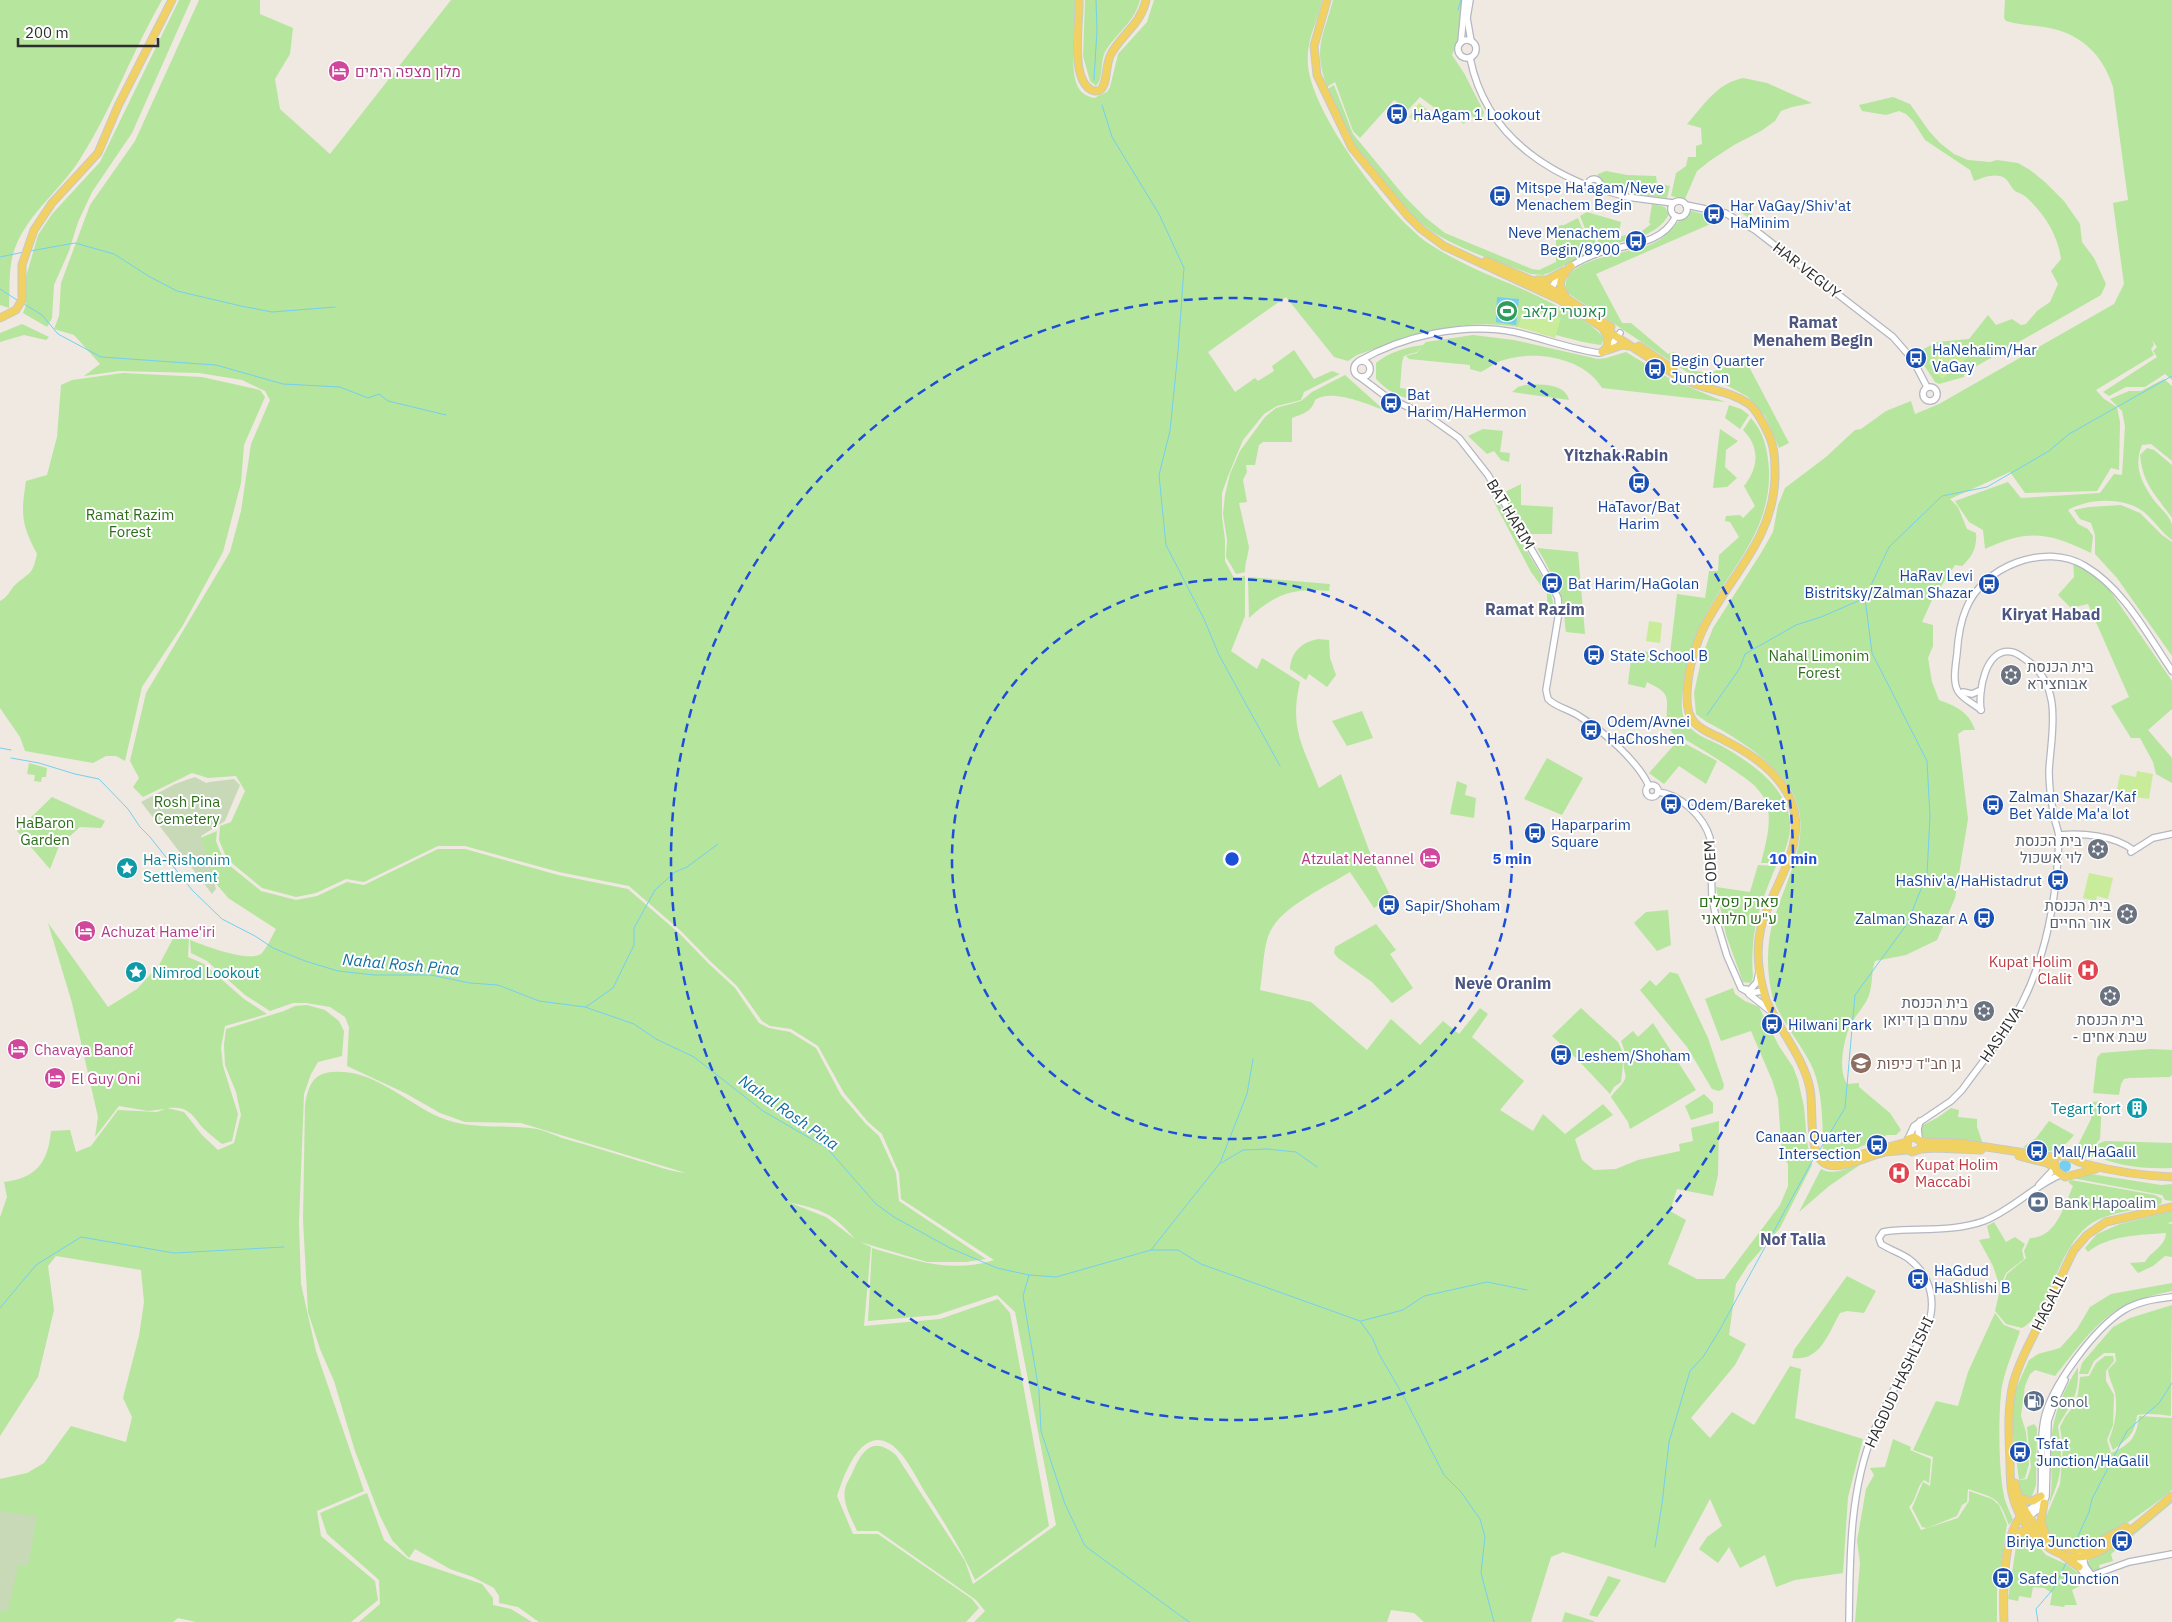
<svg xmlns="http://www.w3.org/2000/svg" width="2172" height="1622" font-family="'IBM Plex Sans',Heebo,sans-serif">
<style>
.green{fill:#b6e59e;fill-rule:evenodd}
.cemetery{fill:#c8d9b8}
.pitch{fill:#c9ec9a}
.water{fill:#75cff0}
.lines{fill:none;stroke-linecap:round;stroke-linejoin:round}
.stream{stroke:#75cff0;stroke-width:1}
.minor-casing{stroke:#b4b7c1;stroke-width:8}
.major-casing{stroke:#c9c9c9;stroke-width:9}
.minor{stroke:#fff;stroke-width:5.5}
.major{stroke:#f2d163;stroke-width:7}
.ring{fill:none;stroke:#1d4ed8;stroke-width:2.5;stroke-dasharray:9 6}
.labels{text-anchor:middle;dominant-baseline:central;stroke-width:4;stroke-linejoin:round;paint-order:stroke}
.hotel-label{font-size:15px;fill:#b23c85;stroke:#fff;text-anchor:start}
.transit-label{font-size:15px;fill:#164399;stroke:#fff;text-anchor:start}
.street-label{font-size:15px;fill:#2e2e2e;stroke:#fff}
.leisure-label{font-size:15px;fill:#27864d;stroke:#fff;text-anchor:start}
.park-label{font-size:15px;fill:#2c6e1b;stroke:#fff}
.worship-label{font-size:15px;fill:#5b616d;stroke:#fff;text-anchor:end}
.culture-label{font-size:15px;fill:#0d838f;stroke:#fff;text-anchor:start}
.health-label{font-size:15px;fill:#be3a42;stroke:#fff;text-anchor:end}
.education-label{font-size:15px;fill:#785e54;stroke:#fff;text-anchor:start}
.service-label{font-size:15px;fill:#4e5e75;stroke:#fff;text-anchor:start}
.neighbourhood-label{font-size:16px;font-weight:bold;fill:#4d5680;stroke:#fff}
.water-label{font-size:16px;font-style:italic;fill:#0d6fa3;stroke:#fff}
.centre{fill:#1d4ed8;stroke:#fff;stroke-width:2.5}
.ring-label{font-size:15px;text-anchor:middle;font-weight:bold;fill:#1d4ed8;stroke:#fff;stroke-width:4;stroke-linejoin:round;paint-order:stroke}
</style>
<rect width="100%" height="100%" fill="#efe9e1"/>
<g class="green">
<path d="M0 0H162C132 52 112 109 80 159 61 190 28 213 15 248 8 266 10 289 9 308L0 305Z"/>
<path d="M179 0H191L132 133 92 192 78 222 69 251 54 285 52 318 47 327 23 313 26 305 23 287 38 235 52 214 100 162Z"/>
<path d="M199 0H260V14L293 28 290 54 275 79 280 109 330 154 451 0H1075C1075 20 1069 71 1078 87 1082 94 1087 96 1094 98L1107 92 1110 87 1118 54 1147 22 1154 0H1322C1317 25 1306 38 1308 66 1313 115 1388 215 1428 243 1456 262 1489 275 1520 288 1537 296 1597 323 1604 339L1601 345C1575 342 1551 332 1526 328 1458 316 1419 334 1357 355L1348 361 1334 357 1286 297 1208 352 1235 392 1255 378 1258 381 1274 371 1272 366 1294 350 1314 379 1332 371 1340 374 1304 392 1301 400 1277 406 1264 414 1243 440 1228 476 1222 493V517L1225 540V561L1234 578 1245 576V616L1231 651 1257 669 1262 658 1300 682C1289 728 1303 746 1319 788L1341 774 1373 861 1391 897 1374 908 1350 872C1326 887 1282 906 1270 932 1263 946 1263 974 1260 990L1311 1002 1367 1050 1391 1019 1420 1045 1443 1021 1459 1034 1480 1008 1488 1014 1472 1037 1524 1081 1500 1110 1533 1131 1543 1114 1565 1134 1603 1104 1613 1115 1575 1139 1582 1160 1594 1170 1616 1169 1638 1160 1680 1151 1679 1144 1693 1141 1691 1128 1719 1121 1718 1175 1713 1196 1677 1189 1670 1211 1686 1220 1668 1264 1697 1279H1724L1780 1205 1788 1186V1164L1782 1156 1778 1099 1772 1080 1751 1031 1721 1041 1705 999 1733 988 1735 994 1745 1001 1759 1007 1779 1046 1793 1067 1798 1080 1804 1107 1807 1142 1812 1165 1780 1228 1748 1265 1736 1284 1729 1335 1746 1344 1735 1365 1691 1418 1710 1438 1732 1412 1754 1425 1790 1366 1801 1369 1795 1418 1863 1439 1848 1497 1843 1573 1795 1580 1776 1587 1765 1555 1740 1568 1729 1547 1718 1563 1699 1549 1707 1537 1722 1526 1710 1499 1665 1583 1563 1552 1551 1557 1531 1622H1424L1414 1613 1391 1610 1387 1622H974L985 1611 976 1600 878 1531H857C852 1519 842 1503 845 1489 846 1483 851 1477 853 1471 863 1449 873 1436 896 1455L965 1561 973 1584 1056 1525 1015 1312 997 1295 937 1315 868 1321 872 1248C913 1260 951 1274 994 1260L901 1199 899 1173 882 1134 868 1122 844 1093 818 1046 791 1029 770 1026 762 1021 737 986 710 961 682 932 629 886 559 872 465 846H438L364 882 346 879 316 893 296 897 262 888 227 859 219 840 220 826 231 822 245 791 236 776 208 778 192 773 143 797 133 787 139 778 130 761 146 693 230 552 241 511 251 444 270 400 265 391 242 380 199 373 119 371 84 376 100 364 74 335 54 329 59 316 61 283 90 205 135 141Z"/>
<path d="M1085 0H1140C1135 22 1116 33 1105 52 1100 62 1104 78 1096 86L1090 81 1083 56Z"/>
<path d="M1333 0H1463L1460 35 1452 55 1464 73 1484 112 1482 119 1469 116 1464 124 1447 112 1444 115 1420 97 1408 110 1394 100 1360 138 1353 131 1335 82 1327 87C1313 47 1323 38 1333 0Z"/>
<path d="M2005 0H2172V380L2165 374 2145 387H2126L2109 396 2103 392 2157 357 2153 351 2157 347 2152 340 2154 345 2151 349 2154 355 2096 390 2104 399 2117 407 2120 422 2119 470 2111 468 2097 491 2025 493 2010 472 1950 499 1958 507 1967 529 1976 533C1977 547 1973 556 1962 566L1955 565 1932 600 1922 622 1933 625V646L1928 658 1932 682 1939 700C1956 706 1969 712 1975 730H1964L1958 734 1968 819 1955 898 1937 940 1906 955 1875 961C1871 972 1873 984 1869 995 1865 1007 1854 1016 1849 1028 1843 1044 1838 1070 1847 1084L1859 1083V1087L1890 1113 1901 1130 1896 1135H1887L1833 1159 1823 1156C1823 1131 1823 1092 1813 1069 1803 1045 1775 1015 1771 990 1767 971 1767 948 1771 929 1785 875 1827 821 1776 771 1761 755 1743 743 1725 732 1715 726 1705 722 1696 714L1694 693 1702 656 1713 628 1761 553 1773 532 1778 505 1785 488 1826 457 1855 430 1861 429 1886 411 1911 401 1915 414 1939 404 2114 304 2124 284 2113 203 2128 200 2113 87C2103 54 2079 32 2044 27 2032 25 2018 25 2006 21L2004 18Z"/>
<path d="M1743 78 1767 83 1812 103 1792 107 1781 111 1775 121 1761 131 1734 145 1711 160 1697 171 1685 199 1671 196 1676 173 1686 166 1688 157H1696V146L1702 144 1701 128 1687 124C1704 105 1717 83 1743 78Z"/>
<path d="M1334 85 1353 134 1405 197 1426 218 1445 233 1532 269 1539 270 1556 262V226L1564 225 1578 218 1586 238 1594 237 1598 249 1549 273 1543 275 1531 274C1502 263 1470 253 1443 238 1409 220 1367 168 1348 135 1340 121 1334 105 1326 90Z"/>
<path d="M1893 97 1910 104 1929 131 1940 143 1954 154 1968 160 1990 162 1997 160 2018 163 2030 170 2045 182 2064 201 2080 224 2082 242 2094 258 2106 284 2101 295 1975 367 1964 375V377L1939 384 1935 382 1916 353 1937 342 1969 339 1988 315 1996 325 2012 319 2021 325 2026 324 2037 311 2050 302 2058 284 2051 271 2061 259C2058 235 2044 213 2026 197 2022 193 2016 193 2013 189 2009 184 2007 177 2000 176 1991 174 1982 178 1974 181L1970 170 1925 140 1913 121 1906 114 1899 111 1886 115 1862 111 1859 105Z"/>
<path d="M1606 171 1627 175 1656 176 1657 183 1670 186 1667 198C1650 196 1609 192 1597 178L1598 174Z"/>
<path d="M1742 202 1759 225 1740 212 1739 208Z"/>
<path d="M1652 204 1665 207 1669 214C1657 238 1623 241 1600 247L1596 236H1588L1580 216 1587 212 1621 222 1618 237 1642 231 1651 224 1649 223Z"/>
<path d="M1692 211 1722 219 1596 274 1622 323H1631L1668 354 1674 352 1680 358 1694 364 1696 371 1710 373 1745 359 1789 443 1779 448 1765 416 1748 397 1721 382 1687 372 1572 296C1568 293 1565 289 1566 283 1569 257 1634 253 1654 243 1669 236 1682 214 1692 211Z"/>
<path d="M22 324 49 337 46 340 24 335 0 342V333Z"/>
<path d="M1473 335 1514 340 1598 359 1606 358 1626 352 1672 380 1725 402 1602 388C1583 356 1530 349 1498 362 1492 365 1487 369 1481 372L1470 369V365L1409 359 1406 356 1417 353 1422 346 1417 352 1404 356 1402 362 1400 388 1424 391V395C1406 404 1389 392 1376 379V363C1389 352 1407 347 1423 345L1426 342Z"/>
<path d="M123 373 202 377 260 390 265 397 244 445 241 483 223 552 183 625 142 687 125 761 116 756H106L93 763 25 751 20 737 0 708V601C8 597 9 592 14 586 30 571 32 577 37 554 21 524 21 514 26 481L47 475 57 437 61 385 72 380Z"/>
<path d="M1345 375 1384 410C1367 404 1331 388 1315 400 1312 412 1302 414 1292 418V442H1263L1259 445 1255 465H1246L1247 472 1243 480 1247 502 1239 503 1249 547C1248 556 1245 562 1245 572L1236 574 1226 557 1227 540 1223 514 1225 495 1230 474 1240 451 1265 417 1276 408 1301 401 1312 392Z"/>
<path d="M2164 379 2172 386V461L2151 444 2142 445C2134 464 2140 480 2151 496 2157 506 2168 513 2172 524 2172 529 2172 535 2172 540 2161 532 2154 520 2144 512 2124 497 2090 498 2068 510L2078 524 2088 529 2093 536 2091 553C2048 532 2028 529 1985 549L1983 530 1969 522 1955 501 2008 482 2021 498 2100 493 2114 474 2122 475 2125 426 2122 411 2110 399 2129 391H2141Z"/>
<path d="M1525 385C1539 384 1565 383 1569 400L1512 392 1518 387Z"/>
<path d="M1729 405 1741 409 1749 415 1740 429 1725 418Z"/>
<path d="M1751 418C1764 432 1768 451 1769 470 1771 531 1732 566 1705 616 1693 637 1688 660 1684 684 1682 694 1680 712 1685 721 1693 735 1709 739 1722 746 1752 763 1793 791 1790 830 1789 841 1784 852 1781 863H1761C1765 846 1771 827 1768 809 1767 800 1761 793 1755 786 1746 777 1684 736 1674 735 1660 718 1672 703 1664 693 1660 688 1652 685 1647 682L1645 688 1628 684 1631 659 1630 650 1670 654 1677 594 1705 598 1709 571H1718L1719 555 1739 537 1730 522 1725 521 1726 516 1740 515 1743 518 1755 506 1744 486C1759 467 1760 447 1743 430Z"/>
<path d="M1483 429 1503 431 1500 452 1510 453 1509 462 1501 460 1494 451 1487 454 1468 436Z"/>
<path d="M1720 429 1738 441 1726 450 1725 467 1737 478 1727 487 1713 488Z"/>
<path d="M2147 448 2154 450 2172 465V518C2156 495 2143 485 2140 455Z"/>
<path d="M1521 484V505L1553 507 1552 534H1530L1510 504 1505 492Z"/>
<path d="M1495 497 1550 590 1553 602V609L1547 607V594L1531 572 1493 500Z"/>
<path d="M2121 505 2140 513 2162 535 2172 542V656L2117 578 2095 554V535L2091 523 2080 519 2074 510 2089 507Z"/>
<path d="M1537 548 1578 552 1585 634 1566 632C1564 621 1565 610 1562 600 1556 582 1547 564 1537 548Z"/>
<path d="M2073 558 2102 579 2172 681V709L2148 730 2172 758V783L2156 774 2153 762 2140 738H2131L2111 706 2129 697 2088 604 2071 608 2058 595 2074 577Z"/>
<path d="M1248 577 1330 584 1329 591C1293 588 1276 593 1249 618Z"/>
<path d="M1318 639 1329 640 1330 658 1336 675 1327 687 1309 674 1306 680 1290 669C1291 652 1302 642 1318 639Z"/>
<path d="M1362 711 1373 738 1347 746 1332 721Z"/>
<path d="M1676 736H1679L1686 744 1717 761 1706 784 1679 766 1664 784 1649 773 1674 745Z"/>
<path d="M1547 758 1583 778 1562 815 1524 799Z"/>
<path d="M29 763 47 768 46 777H42L41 782 34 781 35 775 27 774Z"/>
<path d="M1457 781 1467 785 1465 795 1476 798 1474 818 1450 814Z"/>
<path d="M52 797 105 821 101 828 80 827 59 846 50 869 17 831Z"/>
<path d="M217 831 216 841 224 861 261 891 296 900 317 896 347 882 364 885 438 849H465L558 875 628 889 680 934 708 963 735 988 759 1023 769 1028 790 1032 816 1048 841 1095 866 1124 879 1136 896 1173 899 1201 986 1259 966 1262H927L860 1242 871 1247 864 1326 940 1319 998 1299 1010 1313 1049 1526 975 1580C961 1548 942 1519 923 1489 915 1475 906 1456 892 1445 889 1443 883 1440 878 1440 856 1440 843 1478 837 1496L853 1534H878L972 1599 979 1608 966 1622H539L518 1607 499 1603V1596L494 1588 473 1577 450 1569 415 1549 409 1558 392 1540 380 1516 355 1451 334 1381 320 1349 308 1312 303 1220 305 1105C308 1087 312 1073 333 1072 376 1068 409 1107 447 1120 476 1130 507 1124 537 1129 546 1131 554 1135 562 1138 588 1145 613 1153 639 1161 654 1165 671 1172 686 1173L521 1123 465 1122 440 1113 405 1093 347 1066 349 1027 345 1017 330 1007 306 1003H293L270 1011 245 995 207 961 191 953 190 940C203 945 251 964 262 953 268 946 272 936 276 929L228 898 184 845ZM788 1202C822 1210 832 1212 855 1239L826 1217Z"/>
<path d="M1758 865 1776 866C1759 907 1750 932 1753 977L1751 983 1743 982 1726 935 1716 887 1750 892Z"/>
<path d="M1668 910 1671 945 1657 951 1634 923 1646 912Z"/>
<path d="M48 923 108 1007 137 989 159 965 176 933 189 938 188 957 204 964 244 999 267 1014 225 1026 221 1048 223 1066 238 1114 232 1141 222 1144C216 1139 209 1134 203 1128 191 1113 188 1106 167 1108L184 1112 202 1135 218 1150 234 1143 241 1115 236 1092 225 1065 224 1045 226 1029 284 1011 295 1006 307 1005 325 1010 339 1021 344 1031 342 1056 318 1062 311 1074 304 1094 299 1223 301 1284 316 1351 364 1491 317 1511 321 1536 375 1581 378 1600 351 1622H196L178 1618 173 1622H0V1479L27 1473 44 1463 71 1426 126 1442 132 1417 123 1398 139 1336 144 1302 141 1270 56 1256 48 1266 54 1310 38 1377 0 1436V1217L7 1197 4 1182C37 1178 48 1162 51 1131L70 1130 76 1152 91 1146 118 1110 157 1112 165 1109 148 1111 119 1106 95 1137 98 1117 72 1003Z"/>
<path d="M1376 924 1396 950 1390 954 1413 988 1392 1003 1372 982 1338 958 1334 953 1335 947Z"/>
<path d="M1670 972 1678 974 1708 1038 1724 1085 1723 1089 1719 1091 1712 1089 1687 1047 1640 990 1650 980 1656 986Z"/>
<path d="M1581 1008 1618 1042 1624 1055 1621 1082 1614 1087 1610 1094 1577 1059 1552 1036Z"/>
<path d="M1653 1023 1696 1090 1630 1129 1628 1122 1611 1097C1615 1090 1621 1087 1624 1081 1627 1076 1625 1074 1624 1069 1623 1054 1628 1058 1621 1041L1633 1031 1638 1037Z"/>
<path d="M2151 1049 2172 1050V1075L2170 1077 2129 1078 2124 1079 2121 1084 2119 1095 2093 1093 2097 1058 2101 1053Z"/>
<path d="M1704 1094 1713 1103V1113L1691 1120 1685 1106Z"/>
<path d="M2102 1101 2100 1139C2094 1145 2095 1150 2097 1157H2080L2077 1147 2091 1119 2093 1102Z"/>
<path d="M1951 1108 1959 1110 1958 1117 1977 1119V1127L1983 1144 1927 1140 1920 1136 1921 1126 1937 1118Z"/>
<path d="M2049 1121 2074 1135C2057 1156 2048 1152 2023 1147L2036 1138Z"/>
<path d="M2105 1141 2172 1143V1168C2148 1169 2121 1167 2098 1157L2096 1151 2098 1144Z"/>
<path d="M1867 1160 1829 1186 1799 1212 1821 1169C1835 1177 1853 1166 1867 1160Z"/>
<path d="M2091 1174 2161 1185 2172 1184V1201L2165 1200 2162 1195 2072 1178Z"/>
<path d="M2071 1180 2155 1195 2162 1199 2161 1204C2138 1211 2107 1211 2088 1226 2056 1251 2050 1313 2022 1328L2006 1324 1995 1311 1999 1294 2007 1274 2026 1258 2024 1251 2030 1238C2056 1238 2064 1206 2073 1186L2068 1182Z"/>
<path d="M2172 1211V1222L2167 1223 2172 1224V1257L2165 1256 2153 1266 2138 1273 2130 1263 2145 1262C2151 1251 2165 1247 2166 1233 2141 1235 2108 1235 2088 1252L2085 1248 2097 1234 2120 1224Z"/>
<path d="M1994 1222 2006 1242 2015 1237 2025 1244 2022 1250 2024 1259 2006 1273 2000 1287 1993 1266 1979 1240 1990 1238 1987 1226Z"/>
<path d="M1847 1276 1876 1291 1864 1313 1847 1311 1840 1313C1828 1334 1820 1362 1792 1358L1794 1350Z"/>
<path d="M2172 1283V1291C2154 1295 2136 1299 2120 1308 2093 1324 2074 1353 2055 1376L2035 1370 2030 1374 2025 1386 2021 1416 2026 1432 2029 1464 2025 1478 2019 1480 2027 1479 2031 1467 2027 1427 2034 1424 2037 1428 2036 1485 2032 1496H2021L2016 1481 2019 1480 2011 1419 2013 1395 2029 1360 2038 1354 2060 1348 2077 1329 2090 1307 2111 1294Z"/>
<path d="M2172 1305 2171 1416C2158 1414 2149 1413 2137 1415 2135 1434 2128 1439 2113 1450L2109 1440C2115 1426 2118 1408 2115 1393 2113 1385 2109 1379 2108 1370L2116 1361 2115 1353H2104L2094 1361 2088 1374H2079L2082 1363 2113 1327 2130 1318Z"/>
<path d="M1995 1313 2004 1325 2020 1331C2014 1349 2006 1367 2002 1386 1998 1411 1998 1479 2006 1503 2008 1509 2011 1514 2013 1520L2009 1525C1998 1496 1997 1499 1968 1489L1967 1502 1962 1505 1957 1516 1927 1528 1922 1527 1912 1508 1923 1482 1930 1486 1933 1457 1913 1450 1936 1401 1958 1406 1968 1372Z"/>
<path d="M2105 1356H2113L2114 1361 2106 1371V1381L2114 1395 2113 1425 2107 1440 2111 1453C2130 1445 2137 1437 2139 1416L2172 1418V1490C2153 1506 2092 1552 2068 1547 2057 1545 2051 1537 2044 1528L2045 1519 2060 1484 2063 1447 2060 1427 2065 1417 2073 1407 2078 1394 2080 1377 2089 1376 2096 1363Z"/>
<path d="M2078 1367C2079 1396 2072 1402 2058 1426 2063 1460 2063 1474 2049 1505 2054 1483 2050 1466 2051 1443 2053 1415 2063 1391 2078 1367Z"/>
<path d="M1893 1439 1911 1447 1910 1450 1931 1459 1929 1483 1924 1480C1916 1487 1917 1499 1909 1507L1921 1530 1958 1518 1969 1501V1491L1992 1499 1999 1505 2007 1524 1997 1590V1622H1855L1860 1563 1857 1541 1866 1489 1874 1475 1870 1468 1885 1467Z"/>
<path d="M367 1493 384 1540 408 1559 482 1584 493 1598V1605L511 1609 532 1622H359L380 1604 379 1580 327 1534 320 1513Z"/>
<path d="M2172 1500V1503L2111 1554 2113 1561 2099 1565 2100 1569 2096 1571 2089 1569 2087 1564 2088 1561 2112 1548Z"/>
<path d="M2024 1534 2029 1535 2046 1555 2068 1565 2086 1579 2085 1583 2072 1590 2077 1605H2065L2064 1607 2050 1605 2052 1593 2044 1588 2033 1587 2031 1598 2019 1596 2018 1601 2008 1599 2017 1540 2020 1535Z"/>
<path d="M1608 1576 1621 1580 1597 1617 1589 1615Z"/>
<path d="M1565 1612 1594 1621V1622H1562Z"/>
</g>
<g class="cemetery">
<path d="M195 777 206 783C216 780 224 781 234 779L240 785 225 821 201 836 216 889 212 894 141 802 175 784Z"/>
<path d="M0 1511 37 1516 28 1566 18 1565 8 1611H0Z"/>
</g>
<g class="pitch">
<path d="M1419 103 1428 110 1417 123 1409 117Z"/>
<path d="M1524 307 1561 318 1555 338 1518 327Z"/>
<path d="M1954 342 1967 358 1942 379 1928 363Z"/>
<path d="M1649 621 1662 623 1660 643 1646 641Z"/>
<path d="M2137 771 2153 774 2149 799 2116 794 2120 774 2136 777Z"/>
<path d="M2089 873 2113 878 2108 899 2097 896 2096 901 2083 898Z"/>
</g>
<g class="water">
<path d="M1497 297 1519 299 1516 325 1496 322Z"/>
<circle cx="2065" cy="1166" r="6"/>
</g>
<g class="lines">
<g class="stream">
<path d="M1458 10 1461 0"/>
<path d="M1094 80 1097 30 1096 0"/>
<path d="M1102 105 1112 137 1159 214 1184 268 1178 351 1170 431 1159 475 1166 545 1204 619 1219 655 1280 766"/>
<path d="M30 251 75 243 114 254 150 277 177 291 241 306 272 312 335 307"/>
<path d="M0 257 24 252"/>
<path d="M0 289 17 300"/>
<path d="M24 304 42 315 58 334 101 357 216 365 283 384 340 387 368 398 379 394 388 401 446 415"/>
<path d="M1707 715 1740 668 1745 654 1796 625 1821 617 1865 598"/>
<path d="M0 748 11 750"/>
<path d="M11 758 39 763 75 774 99 779 128 809 140 827 150 837 192 890 222 919 255 936 273 948 305 961 338 971 374 975H431L470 983 498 985 539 1001 585 1007 634 1024 656 1039 694 1057 763 1111 827 1148 876 1204 894 1217 950 1248 997 1268 1029 1275 1023 1296 1039 1391 1041 1431 1065 1504 1085 1546 1189 1622"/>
<path d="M586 1007 613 988 634 945V928L655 890 675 872 687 867 718 844"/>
<path d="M1819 1151 1845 1108 1855 995 1907 924 1927 874 1930 816 1927 761 1872 653 1865 598 1889 547 1942 496 1987 487 2049 451 2069 434 2172 376"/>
<path d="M1221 1163 1243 1150 1267 1149 1296 1152 1317 1167"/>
<path d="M1151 1250 1220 1163 1247 1094 1253 1059"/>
<path d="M1029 1275 1056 1277 1151 1250H1178L1201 1264 1360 1321 1373 1339 1379 1354 1404 1397 1444 1475 1461 1492 1480 1519 1485 1537 1481 1573 1494 1622"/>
<path d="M0 1308 36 1265 81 1237 174 1253 284 1247"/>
<path d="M1361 1321 1403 1310 1424 1296 1487 1282 1527 1290"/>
<path d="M2074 1545 2089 1512 2092 1499 2127 1431 2159 1403 2172 1383"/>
<path d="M1655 1547 1662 1504 1669 1442 1690 1371 1703 1357 1719 1331 1815 1156"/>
<path d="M2038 1622 2036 1609 2054 1588 2066 1563"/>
</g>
<g class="minor-casing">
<g id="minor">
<path d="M1470 0 1467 18 1471 41"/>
<circle cx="1467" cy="49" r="9"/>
<path d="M1461 42 1465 0"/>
<path d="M1470 58C1483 123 1528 162 1588 186"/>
<circle cx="1594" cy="185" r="6"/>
<path d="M1600 189 1627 197 1673 203"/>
<circle cx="1679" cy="209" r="8"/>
<path d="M1686 205 1725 213 1755 230 1893 337 1913 360 1927 387"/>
<path d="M1569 267C1579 261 1590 256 1601 252 1628 244 1662 245 1676 216"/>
<path d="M1549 292 1560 274"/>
<circle cx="1362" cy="369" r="8"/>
<path d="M1359 361C1403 336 1463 322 1514 332 1542 338 1570 349 1599 353L1608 350 1620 333"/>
<path d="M1360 377 1388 398 1428 416 1459 438 1488 475 1548 578 1558 598 1559 612 1546 690 1548 699C1557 708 1569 709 1579 716 1603 731 1637 760 1649 786"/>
<circle cx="1930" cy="394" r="7"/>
<path d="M1963 692 1972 694 1981 690"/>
<path d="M1981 710C1975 704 1962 699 1958 691 1952 681 1956 664 1957 653 1958 638 1960 623 1966 609 1983 566 2045 542 2085 566 2124 589 2147 634 2172 671"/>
<circle cx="1652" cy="791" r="6"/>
<path d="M1658 792C1680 794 1704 817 1710 838L1712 897 1717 923 1727 956 1741 988 1750 993 1763 991"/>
<path d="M2059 835C2082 833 2114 835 2133 850"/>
<path d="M2131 852 2153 838 2172 834"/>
<path d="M1745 989 1750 990 1757 982 1759 972"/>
<path d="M1749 994 1769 1010"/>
<path d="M1919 1138 1918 1129 1920 1121"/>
<path d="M1908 1139 1914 1126 1951 1101 1962 1090C1982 1062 2006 1034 2022 1003 2047 954 2057 893 2059 838 2059 831 2055 823 2054 816 2051 801 2049 786 2049 771 2051 734 2064 688 2028 661 2023 658 2018 653 2012 652 1985 647 1978 692 1981 710"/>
<path d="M2039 1185 2055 1168"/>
<path d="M2026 1512 2036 1505 2041 1496C2043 1471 2039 1444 2044 1420 2051 1386 2095 1328 2124 1310 2139 1301 2156 1299 2172 1297"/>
<path d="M2029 1517 2041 1507 2046 1497 2048 1421 2055 1401 2065 1380"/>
<path d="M2081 1550 2079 1567 2083 1572 2093 1575 2129 1562 2172 1554"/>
<path d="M2082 1552 2085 1566 2090 1573"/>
<path d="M1849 1622C1850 1559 1849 1493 1873 1433 1888 1397 1909 1362 1927 1327 1937 1303 1931 1276 1909 1259 1901 1253 1890 1250 1881 1244L1879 1238 1883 1232 1889 1231C1920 1228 1954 1232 1984 1221 2012 1210 2035 1185 2060 1175"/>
</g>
</g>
<g class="major-casing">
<g id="major">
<path d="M1079 0C1080 21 1070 76 1090 89 1092 91 1097 92 1100 90 1108 85 1105 64 1111 54 1122 34 1141 24 1146 0"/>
<path d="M1327 0 1314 46 1317 75 1352 148 1407 215 1421 229 1444 246 1560 300 1674 374C1681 377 1688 382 1695 384 1713 391 1732 392 1749 404 1757 410 1763 423 1768 433 1775 447 1775 461 1775 477 1773 542 1728 577 1702 631 1693 652 1687 675 1687 698 1687 707 1688 716 1695 723 1702 731 1715 735 1724 740 1750 753 1780 773 1791 801 1809 845 1771 887 1761 928 1755 952 1759 977 1766 1000 1779 1029 1804 1058 1810 1089 1814 1107 1807 1156 1826 1164 1840 1171 1870 1155 1885 1152 1893 1151 1900 1151 1908 1150"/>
<path d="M1486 261 1550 288 1611 327"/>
<path d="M1537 280H1547L1564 271"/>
<path d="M1565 295C1556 283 1562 276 1571 266"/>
<path d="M0 318 16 310 22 300V265L34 230 52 203 98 153 118 106 172 0"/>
<path d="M1639 346 1673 369"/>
<path d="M1608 350 1622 345 1629 346"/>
<path d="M1602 352C1610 346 1609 337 1603 329"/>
<path d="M1922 1142 1960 1143 2052 1157C2074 1154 2067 1159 2085 1164 2113 1171 2144 1176 2172 1177"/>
<path d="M1921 1149 1922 1142 1914 1137 1908 1139 1907 1148 1912 1152 1921 1149 1935 1148 1981 1150"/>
<path d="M2019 1156 2047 1163 2054 1167"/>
<path d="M1851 1157 1907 1142"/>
<path d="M2055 1163 2056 1171 2065 1177 2096 1169"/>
<path d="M2172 1207 2106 1222 2087 1235 2074 1250C2062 1273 2052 1298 2040 1322 2030 1343 2019 1361 2013 1384 2007 1410 2009 1436 2010 1463 2010 1473 2010 1483 2012 1493 2018 1524 2051 1564 2086 1556 2110 1551 2152 1513 2172 1496"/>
<path d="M2015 1483C2022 1515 2050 1555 2087 1549L2126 1527"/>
<path d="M2021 1499 2033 1501 2041 1496"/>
<path d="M2044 1503 2041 1522 2046 1535"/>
<path d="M2015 1535 2022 1531 2034 1533"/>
<path d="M2064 1556 2079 1567"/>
<path d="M2004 1622C2003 1593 2002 1535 2023 1514"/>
</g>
</g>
<use href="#minor" class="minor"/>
<use href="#major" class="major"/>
</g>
<g class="ring">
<circle cx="1232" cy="859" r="280"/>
<circle cx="1232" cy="859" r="561"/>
</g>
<defs>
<g id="hotel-disc" transform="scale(1.125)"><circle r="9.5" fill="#d1479c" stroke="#fff"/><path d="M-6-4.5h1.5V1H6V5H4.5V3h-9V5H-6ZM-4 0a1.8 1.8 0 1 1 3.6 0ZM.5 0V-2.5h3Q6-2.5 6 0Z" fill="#fff"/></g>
<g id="bus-disc" transform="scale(1.125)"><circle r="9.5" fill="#1a4fb4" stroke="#fff"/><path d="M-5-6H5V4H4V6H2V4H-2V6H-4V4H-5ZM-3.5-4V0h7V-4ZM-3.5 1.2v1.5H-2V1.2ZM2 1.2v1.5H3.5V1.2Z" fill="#fff"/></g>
<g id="stadium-disc" transform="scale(1.125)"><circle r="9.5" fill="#2e9e5b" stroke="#fff"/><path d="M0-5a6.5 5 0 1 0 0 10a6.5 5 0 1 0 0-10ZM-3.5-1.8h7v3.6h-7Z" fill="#fff"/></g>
<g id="synagogue-disc" transform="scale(1.125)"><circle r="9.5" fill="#6b7280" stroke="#fff"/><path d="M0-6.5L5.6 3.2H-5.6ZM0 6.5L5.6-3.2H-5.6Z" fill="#fff"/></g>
<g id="sight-disc" transform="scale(1.125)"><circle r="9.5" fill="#0f9aa8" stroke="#fff"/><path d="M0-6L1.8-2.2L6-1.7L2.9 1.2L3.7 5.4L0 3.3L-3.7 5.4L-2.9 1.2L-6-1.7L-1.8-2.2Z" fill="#fff"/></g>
<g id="hospital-disc" transform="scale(1.125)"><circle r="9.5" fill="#e0444e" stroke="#fff"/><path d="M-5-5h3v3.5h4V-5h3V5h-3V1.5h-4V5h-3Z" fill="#fff"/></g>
<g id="school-disc" transform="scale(1.125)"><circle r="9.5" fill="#8d6e63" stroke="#fff"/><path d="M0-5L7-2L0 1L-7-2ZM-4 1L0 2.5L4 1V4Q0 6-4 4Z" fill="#fff"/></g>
<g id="building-disc" transform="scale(1.125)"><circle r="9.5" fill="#0f9aa8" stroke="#fff"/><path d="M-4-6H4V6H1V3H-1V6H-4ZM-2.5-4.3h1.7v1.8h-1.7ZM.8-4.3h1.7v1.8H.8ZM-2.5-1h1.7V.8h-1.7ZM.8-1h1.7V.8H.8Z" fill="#fff"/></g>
<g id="bank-disc" transform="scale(1.125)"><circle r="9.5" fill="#5c6f8a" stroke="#fff"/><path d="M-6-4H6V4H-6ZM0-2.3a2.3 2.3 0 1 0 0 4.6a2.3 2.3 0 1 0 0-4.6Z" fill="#fff"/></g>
<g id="fuel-disc" transform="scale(1.125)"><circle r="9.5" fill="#5c6f8a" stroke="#fff"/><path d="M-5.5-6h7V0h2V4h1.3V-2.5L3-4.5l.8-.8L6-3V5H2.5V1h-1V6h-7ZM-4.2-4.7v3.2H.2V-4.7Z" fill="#fff"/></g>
</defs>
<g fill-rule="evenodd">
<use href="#hotel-disc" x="339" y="71"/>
<use href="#bus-disc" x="1397" y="114"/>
<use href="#bus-disc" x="1500" y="196"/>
<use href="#bus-disc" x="1714" y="214"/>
<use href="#bus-disc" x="1636" y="241"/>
<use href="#stadium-disc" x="1507" y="311"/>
<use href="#bus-disc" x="1916" y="358"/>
<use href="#bus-disc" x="1655" y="369"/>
<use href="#bus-disc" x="1391" y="403"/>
<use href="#bus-disc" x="1639" y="483"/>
<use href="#bus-disc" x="1552" y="583"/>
<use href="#bus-disc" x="1989" y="584"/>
<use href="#bus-disc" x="1594" y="655"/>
<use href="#synagogue-disc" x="2011" y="675"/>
<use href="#bus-disc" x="1591" y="730"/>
<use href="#bus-disc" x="1671" y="804"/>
<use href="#bus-disc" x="1993" y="805"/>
<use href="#bus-disc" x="1535" y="833"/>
<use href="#synagogue-disc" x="2098" y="849"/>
<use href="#hotel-disc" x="1430" y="858"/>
<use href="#sight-disc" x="127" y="868"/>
<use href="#bus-disc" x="2058" y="880"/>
<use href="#bus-disc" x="1389" y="905"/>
<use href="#synagogue-disc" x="2127" y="914"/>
<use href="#bus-disc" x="1984" y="918"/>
<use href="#hotel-disc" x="85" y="931"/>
<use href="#hospital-disc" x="2088" y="970"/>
<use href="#sight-disc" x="136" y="972"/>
<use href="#synagogue-disc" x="2110" y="996"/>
<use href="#synagogue-disc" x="1984" y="1011"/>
<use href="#bus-disc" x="1772" y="1024"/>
<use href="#hotel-disc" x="18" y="1049"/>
<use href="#bus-disc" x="1561" y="1055"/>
<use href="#school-disc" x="1861" y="1063"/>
<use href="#hotel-disc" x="55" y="1078"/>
<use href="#building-disc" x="2137" y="1108"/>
<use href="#bus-disc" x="1877" y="1145"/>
<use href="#bus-disc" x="2037" y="1151"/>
<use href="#hospital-disc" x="1899" y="1173"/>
<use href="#bank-disc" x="2038" y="1202"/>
<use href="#bus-disc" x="1918" y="1279"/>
<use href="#fuel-disc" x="2034" y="1401"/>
<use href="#bus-disc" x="2020" y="1452"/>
<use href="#bus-disc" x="2122" y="1541"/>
<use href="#bus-disc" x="2003" y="1578"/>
</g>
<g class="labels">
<g class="hotel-label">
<text x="355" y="71">מלון מצפה הימים</text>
<text x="1414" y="858" text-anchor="end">Atzulat Netannel</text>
<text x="101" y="931">Achuzat Hame'iri</text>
<text x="34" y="1049">Chavaya Banof</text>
<text x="71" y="1078">El Guy Oni</text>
</g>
<g class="transit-label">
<text x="1413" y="114">HaAgam 1 Lookout</text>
<text x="1516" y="187">Mitspe Ha'agam/Neve<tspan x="1516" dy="17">Menachem Begin</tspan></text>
<text x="1730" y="205">Har VaGay/Shiv'at<tspan x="1730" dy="17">HaMinim</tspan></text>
<text x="1620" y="232" text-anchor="end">Neve Menachem<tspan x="1620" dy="17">Begin/8900</tspan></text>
<text x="1932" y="349">HaNehalim/Har<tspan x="1932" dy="17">VaGay</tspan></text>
<text x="1671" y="360">Begin Quarter<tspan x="1671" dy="17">Junction</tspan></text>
<text x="1407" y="394">Bat<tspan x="1407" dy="17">Harim/HaHermon</tspan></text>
<text x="1639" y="506" text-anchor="middle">HaTavor/Bat<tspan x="1639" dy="17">Harim</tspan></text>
<text x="1973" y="575" text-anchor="end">HaRav Levi<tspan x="1973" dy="17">Bistritsky/Zalman Shazar</tspan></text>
<text x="1568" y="583">Bat Harim/HaGolan</text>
<text x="1610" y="655">State School B</text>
<text x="1607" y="721">Odem/Avnei<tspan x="1607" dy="17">HaChoshen</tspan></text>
<text x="2009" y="796">Zalman Shazar/Kaf<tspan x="2009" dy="17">Bet Yalde Ma'a lot</tspan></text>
<text x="1687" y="804">Odem/Bareket</text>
<text x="1551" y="824">Haparparim<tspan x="1551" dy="17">Square</tspan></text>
<text x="2042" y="880" text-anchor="end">HaShiv'a/HaHistadrut</text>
<text x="1405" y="905">Sapir/Shoham</text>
<text x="1968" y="918" text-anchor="end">Zalman Shazar A</text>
<text x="1788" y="1024">Hilwani Park</text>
<text x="1577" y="1055">Leshem/Shoham</text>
<text x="1861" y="1136" text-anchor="end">Canaan Quarter<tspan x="1861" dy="17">Intersection</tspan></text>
<text x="2053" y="1151">Mall/HaGalil</text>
<text x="1934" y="1270">HaGdud<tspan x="1934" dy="17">HaShlishi B</tspan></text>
<text x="2036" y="1443">Tsfat<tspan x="2036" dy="17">Junction/HaGalil</tspan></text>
<text x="2106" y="1541" text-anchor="end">Biriya Junction</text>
<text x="2019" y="1578">Safed Junction</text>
</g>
<g class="street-label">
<text transform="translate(1807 270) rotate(38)">HAR VEGUY</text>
<text transform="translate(1511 514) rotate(59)">BAT HARIM</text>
<text transform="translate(1710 861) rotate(-93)">ODEM</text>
<text transform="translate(2001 1034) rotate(-56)">HASHIVA</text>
<text transform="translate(2049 1302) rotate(-64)">HAGALIL</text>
<text transform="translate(1899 1382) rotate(-65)">HAGDUD HASHLISHI</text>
</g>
<g class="leisure-label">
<text x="1523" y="311">קאנטרי קלאב</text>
</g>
<g class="park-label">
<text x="130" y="514">Ramat Razim<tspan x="130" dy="17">Forest</tspan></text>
<text x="1819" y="655">Nahal Limonim<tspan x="1819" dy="17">Forest</tspan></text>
<text x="187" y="801">Rosh Pina<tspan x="187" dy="17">Cemetery</tspan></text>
<text x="45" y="822">HaBaron<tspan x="45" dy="17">Garden</tspan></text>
<text x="1739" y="901">פארק פסלים<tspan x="1739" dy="17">ע"ש חלוואני</tspan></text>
</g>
<g class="worship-label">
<text x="2027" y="666" text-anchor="start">בית הכנסת<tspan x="2027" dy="17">אבוחצירא</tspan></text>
<text x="2082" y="840">בית הכנסת<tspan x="2082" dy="17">לוי אשכול</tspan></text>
<text x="2111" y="905">בית הכנסת<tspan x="2111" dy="17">אור החיים</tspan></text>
<text x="1968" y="1002">בית הכנסת<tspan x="1968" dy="17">עמרם בן דיואן</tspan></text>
<text x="2110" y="1019" text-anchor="middle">בית הכנסת<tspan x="2110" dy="17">- שבת אחים</tspan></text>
</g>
<g class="culture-label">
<text x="143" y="859">Ha-Rishonim<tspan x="143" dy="17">Settlement</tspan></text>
<text x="152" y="972">Nimrod Lookout</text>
<text x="2121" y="1108" text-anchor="end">Tegart fort</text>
</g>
<g class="health-label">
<text x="2072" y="961">Kupat Holim<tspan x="2072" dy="17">Clalit</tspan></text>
<text x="1915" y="1164" text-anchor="start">Kupat Holim<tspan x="1915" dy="17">Maccabi</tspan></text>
</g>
<g class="education-label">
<text x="1877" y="1063">גן חב"ד כיפות</text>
</g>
<g class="service-label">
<text x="2054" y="1202">Bank Hapoalim</text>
<text x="2050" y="1401">Sonol</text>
</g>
<g class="neighbourhood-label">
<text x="1813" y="322">Ramat<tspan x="1813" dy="18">Menahem Begin</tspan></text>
<text x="1616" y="455">Yitzhak Rabin</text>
<text x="1535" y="609">Ramat Razim</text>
<text x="2051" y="614">Kiryat Habad</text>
<text x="1503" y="983">Neve Oranim</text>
<text x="1793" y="1239">Nof Talia</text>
</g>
<g class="water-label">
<text transform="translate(401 964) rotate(5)">Nahal Rosh Pina</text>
<text transform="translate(789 1112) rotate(35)">Nahal Rosh Pina</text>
</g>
</g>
<circle cx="1232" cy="859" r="8" class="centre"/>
<g class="ring-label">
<text x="1512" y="864">5 min</text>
<text x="1793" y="864">10 min</text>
</g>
<path d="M18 38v8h140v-8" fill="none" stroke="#2e2e2e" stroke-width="2.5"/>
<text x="25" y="38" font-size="15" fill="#2e2e2e" stroke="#ffffff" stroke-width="4" paint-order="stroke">200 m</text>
</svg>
